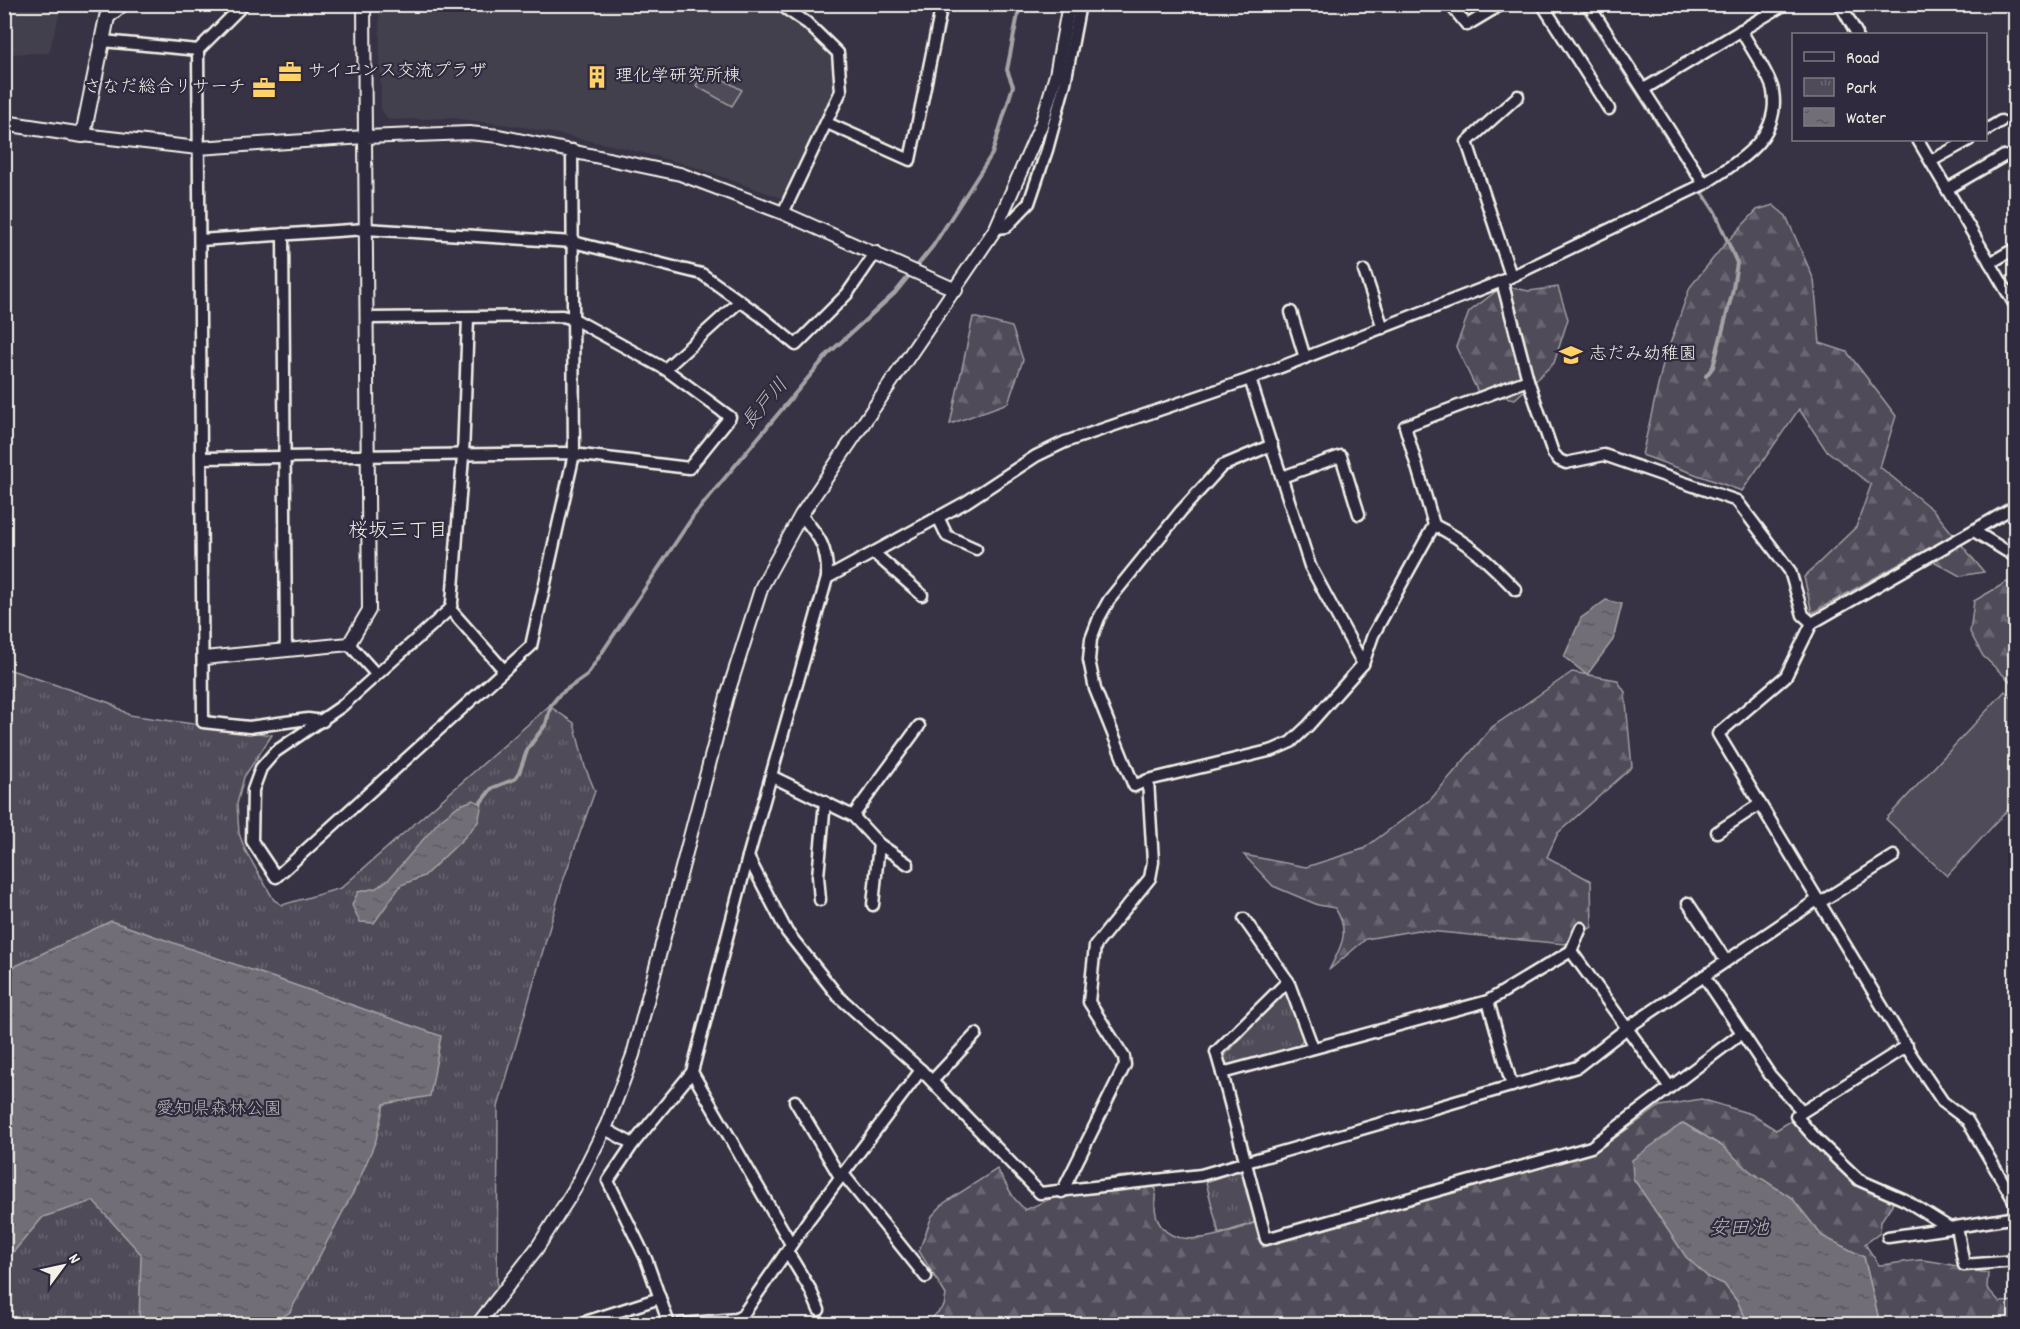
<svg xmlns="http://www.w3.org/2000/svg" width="2020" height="1329" font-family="Dekko,'Klee One',sans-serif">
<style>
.built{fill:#433f4e}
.forest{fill:url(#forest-firs);stroke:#a29ea0;stroke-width:1.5}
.park{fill:url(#park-tufts);stroke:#a29ea0;stroke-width:1.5}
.garden{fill:#504b59;stroke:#a29ea0;stroke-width:1.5}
.water{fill:url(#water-ripples);stroke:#a6a2a4;stroke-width:1.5}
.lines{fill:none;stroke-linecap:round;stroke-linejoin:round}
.stream{stroke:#a6a2a4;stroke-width:4}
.minor-casing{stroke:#f4f1e8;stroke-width:15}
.tertiary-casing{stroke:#f4f1e8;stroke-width:16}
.secondary-casing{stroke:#f4f1e8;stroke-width:18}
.minor{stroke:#2f2a3d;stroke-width:10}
.tertiary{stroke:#2f2a3d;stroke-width:12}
.secondary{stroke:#2f2a3d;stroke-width:14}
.labels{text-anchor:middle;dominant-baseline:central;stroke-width:4.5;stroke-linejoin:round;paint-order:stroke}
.poi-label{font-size:18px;fill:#f4f1e8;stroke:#2f2a3d;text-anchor:start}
.park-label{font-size:18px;fill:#bbb7b6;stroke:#2f2a3d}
.water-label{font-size:20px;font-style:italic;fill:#bab6b5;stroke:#2f2a3d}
.neighbourhood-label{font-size:20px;fill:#f4f1e8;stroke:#2f2a3d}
</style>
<defs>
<pattern id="forest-firs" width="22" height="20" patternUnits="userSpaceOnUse" patternTransform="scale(1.5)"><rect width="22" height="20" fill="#504b59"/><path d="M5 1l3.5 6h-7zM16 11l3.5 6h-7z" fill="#6a6571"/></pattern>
<pattern id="park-tufts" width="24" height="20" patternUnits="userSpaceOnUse" patternTransform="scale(1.5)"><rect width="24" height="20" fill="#504b59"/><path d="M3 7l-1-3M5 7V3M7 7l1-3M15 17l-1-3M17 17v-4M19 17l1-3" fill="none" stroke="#6a6571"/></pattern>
<pattern id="water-ripples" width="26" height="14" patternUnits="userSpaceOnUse" patternTransform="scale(1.5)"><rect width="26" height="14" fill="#726e77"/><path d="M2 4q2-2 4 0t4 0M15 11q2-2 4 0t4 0" fill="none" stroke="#5b595c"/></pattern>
</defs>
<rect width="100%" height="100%" fill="#373244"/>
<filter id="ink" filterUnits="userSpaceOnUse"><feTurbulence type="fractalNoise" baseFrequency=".0167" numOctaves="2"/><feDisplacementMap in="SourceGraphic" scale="12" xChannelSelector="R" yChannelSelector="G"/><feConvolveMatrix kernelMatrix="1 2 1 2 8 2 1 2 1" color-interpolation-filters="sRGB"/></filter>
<g filter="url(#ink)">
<g class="built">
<path d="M4 5H62L49 53 5 54Z"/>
<path d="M379 5H767L802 27 834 55 838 89 788 195 781 198 695 167 620 147 523 127 452 118 388 120 381 109Z"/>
</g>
<g class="forest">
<path d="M1773 205 1786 216 1814 280 1820 343 1847 352 1896 416 1880 467 1934 511 1984 572 1960 576 1919 553 1812 613 1804 577 1856 527 1871 485 1826 450 1799 409 1742 491 1642 455 1663 364 1690 287 1724 245 1757 210Z"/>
<path d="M1503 286 1529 291 1558 287 1568 319 1554 363 1515 399 1478 392 1456 347 1469 312Z"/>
<path d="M973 317 1012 327 1023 360 1008 403 950 424Z"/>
<path d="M2007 582 2015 590V686L1983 656 1970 632 1974 601Z"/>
<path d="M1572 672 1617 680 1625 692 1632 767 1558 833 1547 857 1591 881 1592 927 1565 944 1418 930 1366 939 1329 970C1341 947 1351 933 1335 908L1318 905 1273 886 1244 855 1306 867 1363 849 1431 799 1492 727Z"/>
<path d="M1701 1099 1751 1114 1776 1130 1794 1119 1855 1182 1889 1196 1893 1203 1881 1221 1880 1233 1865 1244 1879 1265C1893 1265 1908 1260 1922 1260 1946 1262 1965 1269 1988 1273L1987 1288 2000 1302 2015 1301V1323L1944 1321V1324H1880L1864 1257 1822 1236 1792 1198 1751 1172 1722 1146 1683 1123 1664 1139 1633 1178 1663 1221 1708 1277 1724 1284 1737 1301 1749 1324H926L944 1306 946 1295 919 1251 932 1216 944 1203 997 1169 1014 1198 1025 1210C1054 1198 1109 1168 1141 1178 1146 1179 1151 1186 1156 1189 1145 1260 1216 1239 1256 1222L1263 1247 1595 1152 1660 1106Z"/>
</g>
<g class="park">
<path d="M5 668 110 703 129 715 272 735 244 777 237 804 239 833 245 850 274 900 282 905 341 888 549 706 574 723 585 767 595 791 563 881 498 1107 497 1295 472 1324H5Z"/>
<path d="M1285 988 1288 990 1303 1039 1299 1045 1229 1066 1223 1058Z"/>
<path d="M1236 1171 1243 1174 1256 1222 1219 1234 1206 1182Z"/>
</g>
<g class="garden">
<path d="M705 69 742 90 732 106 696 86Z"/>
<path d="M2005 691 2015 701V802L1947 876 1886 819Z"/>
</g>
<g class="water">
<path d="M1606 600 1622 604 1613 640 1587 675 1564 657 1581 618Z"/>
<path d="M473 800 482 804 478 822 462 840 424 876 401 885 374 923 360 922 352 905 358 892 376 888 389 879 440 820 458 806Z"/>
<path d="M111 921 441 1036 430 1096 384 1104 376 1140 358 1183 290 1312 271 1324H139L141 1254 93 1201 43 1217 5 1262V971Z"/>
<path d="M1683 1123 1722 1146 1751 1172 1792 1198 1822 1236 1864 1257 1880 1324H1749L1737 1301 1724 1284 1708 1277 1686 1257 1633 1178 1632 1160Z"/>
</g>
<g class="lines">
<g class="stream">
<path d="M1580 4 1715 212 1737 263 1732 294 1713 367 1706 376"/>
<path d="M481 802 492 788 515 779 519 773 528 748 546 724 551 705 560 694 587 675 694 515 828 354 895 293 933 246 992 154 1013 86 1007 70 1020 4"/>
</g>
<g class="minor-casing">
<g id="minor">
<path d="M244 4 198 50 203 722 249 727 308 719 323 721"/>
<path d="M779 4 807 23 838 53 841 91 783 213"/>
<path d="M1450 4 1467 25 1502 4"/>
<path d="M1542 4 1609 109"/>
<path d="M1840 4 1857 34"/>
<path d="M103 41 198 50"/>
<path d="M1644 89 1785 4"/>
<path d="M827 123 910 160 942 4"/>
<path d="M1986 130 2001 121"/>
<path d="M1918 140 2016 307"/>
<path d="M1931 161 1969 140"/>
<path d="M1704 184C1738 161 1781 139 1773 91 1771 77 1748 44 1741 30"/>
<path d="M1947 189 2004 156"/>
<path d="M996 228 1006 227 1029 203 1047 150 1065 83 1080 4"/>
<path d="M283 234 286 650"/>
<path d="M200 240 366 229 573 242 702 274 761 316 796 345 847 294 876 252"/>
<path d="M1990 263 2016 248"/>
<path d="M1364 271 1383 328"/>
<path d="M1511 276 1467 142 1518 96"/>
<path d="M1502 281 1528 380 1553 453 1559 460 1566 463 1604 455 1737 501 1790 571 1803 615 1812 623"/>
<path d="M1291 312 1305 358"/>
<path d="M468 318 463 456 452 603 450 609 342 706 275 752 261 768 253 790 252 841 276 877 531 646 574 454 572 150"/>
<path d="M665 369 740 301"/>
<path d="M1250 379 1310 566 1363 664"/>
<path d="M1272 445 1222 466 1181 511 1109 600 1099 618 1091 639 1089 660 1095 689 1134 786 1148 780 1273 750 1291 742 1308 726 1363 664 1373 635 1434 525 1405 426 1528 380"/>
<path d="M202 458 565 453 689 468 730 417 665 369 574 319 562 316 368 318"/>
<path d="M1282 477 1341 456 1359 514"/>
<path d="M2016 506 1812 623 1786 676 1718 734 1912 1056 1943 1102 1967 1120 2016 1204"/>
<path d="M938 517 947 536 976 549"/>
<path d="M1434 525C1467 541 1490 563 1516 590"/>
<path d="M1974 531 2016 557"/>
<path d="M874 553 922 595"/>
<path d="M827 578 966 502 1036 456 1065 442 1250 379 1502 281 1704 184 1588 4"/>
<path d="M450 609 503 669"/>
<path d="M349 644 376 674"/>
<path d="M771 776 853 816 879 844 908 864"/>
<path d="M853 816 919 726"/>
<path d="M1717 832 1760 804"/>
<path d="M748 857 787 932 838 996 921 1070 1040 1193 1201 1175 1577 1067 1627 1028 1817 900"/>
<path d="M820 900 818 876 825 802"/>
<path d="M1688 903 1726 961"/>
<path d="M1819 903 1894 856"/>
<path d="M873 905 879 844"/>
<path d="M1244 919 1288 981 1313 1048"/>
<path d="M1571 951 1581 928"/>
<path d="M1704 976 1770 1075 1802 1111"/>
<path d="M1488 1001 1512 1086"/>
<path d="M1907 1046 1796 1116 1815 1138 1859 1180 1905 1200 1950 1228 2016 1217"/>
<path d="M692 1072 791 1244"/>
<path d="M1222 1073 1216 1052 1288 981"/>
<path d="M932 1081 976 1034"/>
<path d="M1669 1086 1571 951 1488 1001 1222 1073 1266 1239 1591 1147 1742 1033"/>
<path d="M795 1101 840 1177"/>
<path d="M605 1129 633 1144 692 1072 748 857 827 578C828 548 820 537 801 515"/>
<path d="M633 1144 608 1181 646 1259 669 1324"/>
<path d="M843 1174 926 1277"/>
<path d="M1062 1192 1125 1065 1124 1057 1089 1002 1095 946 1150 878 1153 862 1148 780"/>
<path d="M1957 1227 1964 1265 2016 1261"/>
<path d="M1888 1237 1950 1228"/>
<path d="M787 1251 810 1289 819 1310"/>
<path d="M579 1324 660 1298"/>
<path d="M681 1324 736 1319 742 1316 809 1219 921 1070"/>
</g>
</g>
<g class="tertiary-casing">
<g id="tertiary">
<path d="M83 135 198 148 365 137 364 4"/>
<path d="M204 658 349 644 369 610 365 137 469 133 499 136 680 174 783 213 956 290"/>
<path d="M478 1324 537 1248 574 1190 607 1124 633 1055 727 696 762 586 801 515 996 228 1041 125 1056 75 1069 4"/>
</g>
</g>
<g class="secondary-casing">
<path id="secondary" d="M4 123 83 135 107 17 122 4"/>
</g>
<use href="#minor" class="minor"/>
<use href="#tertiary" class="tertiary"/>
<use href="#secondary" class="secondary"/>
</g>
</g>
<defs>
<g id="office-bare" transform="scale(1.8)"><path d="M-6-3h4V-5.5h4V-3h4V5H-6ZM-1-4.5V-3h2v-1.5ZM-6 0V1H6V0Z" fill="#ffd166" stroke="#2f2a3d" stroke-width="2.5" paint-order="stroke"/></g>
<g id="building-bare" transform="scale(1.8)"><path d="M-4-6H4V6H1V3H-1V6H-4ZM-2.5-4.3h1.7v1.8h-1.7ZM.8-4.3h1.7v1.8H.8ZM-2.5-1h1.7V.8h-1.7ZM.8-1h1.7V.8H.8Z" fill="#ffd166" stroke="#2f2a3d" stroke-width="2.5" paint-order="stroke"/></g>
<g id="school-bare" transform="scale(1.8)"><path d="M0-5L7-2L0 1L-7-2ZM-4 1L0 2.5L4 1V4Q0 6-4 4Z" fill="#ffd166" stroke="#2f2a3d" stroke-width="2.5" paint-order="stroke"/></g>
</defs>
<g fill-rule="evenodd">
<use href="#office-bare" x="290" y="72"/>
<use href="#building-bare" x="597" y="77"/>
<use href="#office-bare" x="264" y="88"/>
<use href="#school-bare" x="1571" y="355"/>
</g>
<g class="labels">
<g class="poi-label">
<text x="308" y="72">サイエンス交流プラザ</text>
<text x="615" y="77">理化学研究所棟</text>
<text x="246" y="88" text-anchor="end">さなだ総合リサーチ</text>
<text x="1589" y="355">志だみ幼稚園</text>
</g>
<g class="park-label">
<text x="219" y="1110">愛知県森林公園</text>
</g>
<g class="water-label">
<text transform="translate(766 405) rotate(-50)">長戸川</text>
<text x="1739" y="1230">安田池</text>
</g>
<g class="neighbourhood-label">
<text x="398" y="532">桜坂三丁目</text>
</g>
</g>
<rect width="2020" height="1329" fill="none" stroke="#2f2a3d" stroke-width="24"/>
<rect x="12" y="12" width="1996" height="1305" fill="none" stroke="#f4f1e8" stroke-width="2" filter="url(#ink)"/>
<rect x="1792" y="33" width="195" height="108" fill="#2f2a3d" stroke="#7e7a81" stroke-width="1.5"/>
<rect x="1804" y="52" width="30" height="9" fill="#2f2a3d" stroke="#7e7a81" stroke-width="1.5"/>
<text x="1846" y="63" font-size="18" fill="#f4f1e8">Road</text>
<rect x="1804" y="78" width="30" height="18" fill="url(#park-tufts)" stroke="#7e7a81" stroke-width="1.5"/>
<text x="1846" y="93" font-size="18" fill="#f4f1e8">Park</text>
<rect x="1804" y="108" width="30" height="18" fill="url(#water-ripples)" stroke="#7e7a81" stroke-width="1.5"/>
<text x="1846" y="123" font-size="18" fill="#f4f1e8">Water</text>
<g transform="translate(63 1266) rotate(57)" stroke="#2f2a3d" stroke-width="4.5" paint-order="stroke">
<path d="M0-4.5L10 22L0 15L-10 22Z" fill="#f4f1e8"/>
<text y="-9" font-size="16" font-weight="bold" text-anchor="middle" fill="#f4f1e8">N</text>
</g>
</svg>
